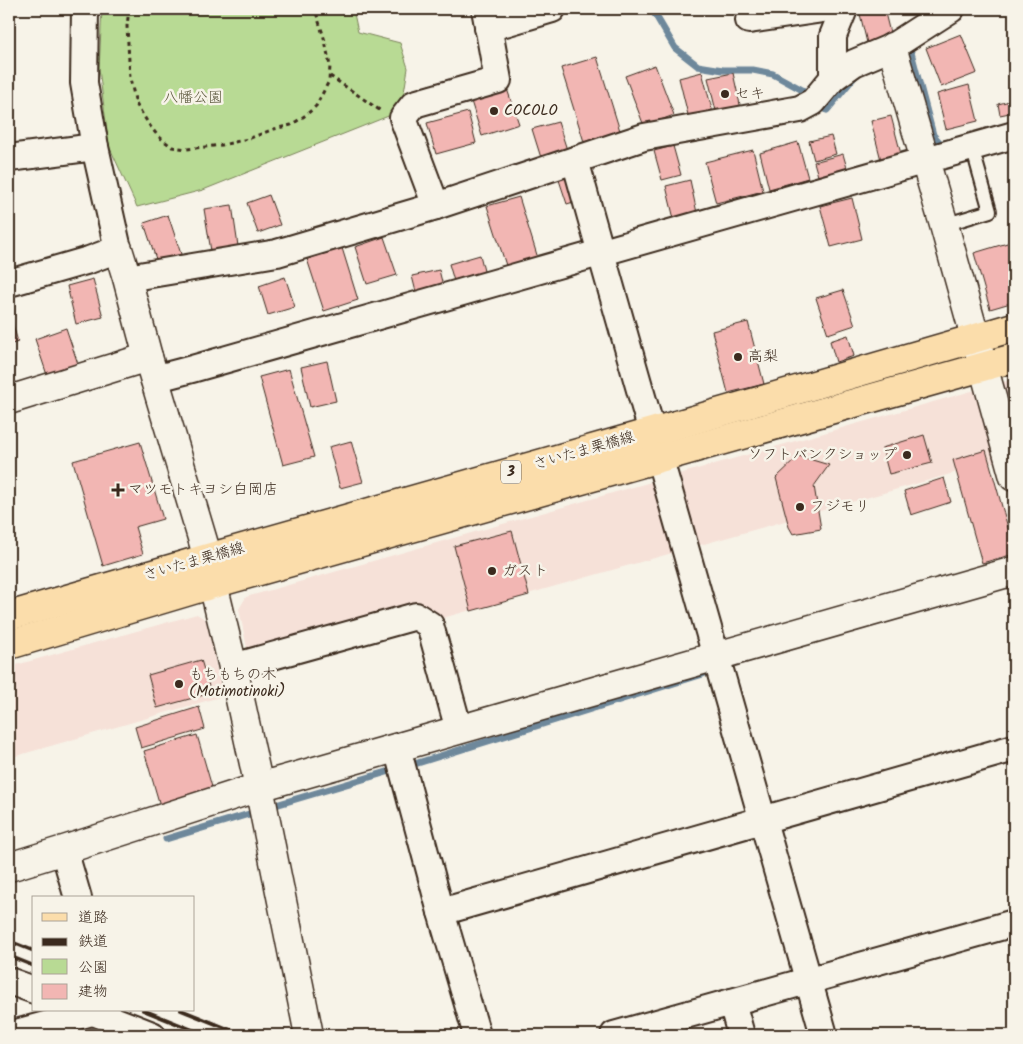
<svg xmlns="http://www.w3.org/2000/svg" width="1023" height="1044" font-family="Kalam,'Klee One',sans-serif">
<style>
.built{fill:#f6e1d8}
.green{fill:#b8da94;stroke:#7a8259}
.lines{fill:none;stroke-linecap:round;stroke-linejoin:round}
.stream{stroke:#6e889b;stroke-width:7}
.building{fill:#f2b6b3;stroke:#3b2a1e}
.lane-casing{stroke:#3b2a1e;stroke-width:16}
.street-casing{stroke:#3b2a1e;stroke-width:30}
.secondary-casing{stroke:#3b2a1e;stroke-width:31}
.primary-casing{stroke:#3b2a1e;stroke-width:31}
.path{stroke:#3b2a1e;stroke-width:3;stroke-dasharray:4 4;stroke-linecap:butt}
.lane{stroke:#f7f3e8;stroke-width:12}
.street{stroke:#f7f3e8;stroke-width:26}
.secondary{stroke:#f7f3e8;stroke-width:28}
.primary{stroke:#fbddab;stroke-width:28}
.rail{stroke:#3b2a1e;stroke-width:4}
.poi-dot{fill:#3b2a1e;stroke:#f7f3e8;stroke-width:2}
.labels{text-anchor:middle;dominant-baseline:central;stroke-width:5;stroke-linejoin:round;paint-order:stroke}
.shield{fill:#f7f3e8;stroke:#73665b;stroke-width:1}
.shield-label{font-size:14px;font-weight:bold;fill:#3b2a1e}
.poi-label{font-size:15px;fill:#3b2a1e;stroke:#f7f3e8;text-anchor:start}
.park-label{font-size:15px;fill:#5a563c;stroke:#f7f3e8}
.street-label{font-size:15px;fill:#3b2a1e;stroke:#f7f3e8}
</style>
<rect width="100%" height="100%" fill="#f7f3e8"/>
<filter id="ink" filterUnits="userSpaceOnUse"><feTurbulence type="fractalNoise" baseFrequency=".02" numOctaves="2"/><feDisplacementMap in="SourceGraphic" scale="10" xChannelSelector="R" yChannelSelector="G"/><feConvolveMatrix kernelMatrix="1 2 1 2 8 2 1 2 1" color-interpolation-filters="sRGB"/></filter>
<g filter="url(#ink)">
<g class="built">
<path d="M1014 379V456L252 672 239 609 246 597Z"/>
<path d="M197 614 206 620 223 696 9 758V667Z"/>
</g>
<path class="green" d="M102 9H353L358 32 400 43 408 68 401 111 203 190 137 207 109 146 99 69Z"/>
<g class="lines">
<g class="stream">
<path d="M652 9 675 48 698 66 723 70H753L773 74 806 92 811 96"/>
<path d="M907 46 909 45 933 135 941 144 945 143"/>
<path d="M819 103 827 110 855 76"/>
<path d="M408 766 703 674"/>
<path d="M269 807 397 769"/>
<path d="M166 839 259 811"/>
</g>
</g>
<g class="building">
<path d="M732 9H757L733 12Z"/>
<path d="M863 9H884L892 41 868 47 859 10Z"/>
<path d="M961 34 977 73 941 87 926 48Z"/>
<path d="M597 57 621 134 585 145 561 68Z"/>
<path d="M655 65 674 115 644 126 625 76Z"/>
<path d="M702 72 713 113 689 119 679 78Z"/>
<path d="M733 73 741 109 717 115 708 78Z"/>
<path d="M969 85 978 121 946 129 937 94Z"/>
<path d="M506 86 519 124 482 136 470 98Z"/>
<path d="M1014 100V112L1000 115 998 104Z"/>
<path d="M468 112 476 143 436 154 427 123Z"/>
<path d="M891 116 901 154 881 160 871 121Z"/>
<path d="M558 122 568 153 542 161 532 129Z"/>
<path d="M831 136 836 154 814 160 809 141Z"/>
<path d="M798 142 808 178 769 189 760 153Z"/>
<path d="M673 146 681 175 662 180 654 151Z"/>
<path d="M753 150 763 191 716 203 705 162Z"/>
<path d="M843 154 849 175 820 183 814 162Z"/>
<path d="M572 176 580 200 567 204 559 180Z"/>
<path d="M690 180 697 213 674 219 666 186Z"/>
<path d="M269 195 280 225 258 233 247 203Z"/>
<path d="M519 197 541 268 510 278 487 206Z"/>
<path d="M852 198 862 239 831 247 820 206Z"/>
<path d="M232 205 238 246 211 251 204 209Z"/>
<path d="M168 215 181 254 157 262 144 223Z"/>
<path d="M384 237 397 275 367 284 355 247Z"/>
<path d="M1014 241V302L990 309 974 253Z"/>
<path d="M342 248 358 300 324 311 307 259Z"/>
<path d="M480 255 486 279 456 288 449 264Z"/>
<path d="M439 270 445 294 418 300 412 276Z"/>
<path d="M285 277 295 307 268 315 259 286Z"/>
<path d="M93 279 103 317 76 324 67 286Z"/>
<path d="M843 290 855 325 828 334 816 298Z"/>
<path d="M9 311 18 342 9 345Z"/>
<path d="M748 322 764 384 728 393 712 331Z"/>
<path d="M66 328 79 367 48 378 35 339Z"/>
<path d="M848 335 854 356 836 362 830 341Z"/>
<path d="M327 361 336 401 310 407 301 367Z"/>
<path d="M289 369 314 457 283 465 259 377Z"/>
<path d="M924 435 932 463 889 474 882 448Z"/>
<path d="M351 441 363 482 340 488 329 447Z"/>
<path d="M140 442 163 519 135 527 143 554 103 566 73 461Z"/>
<path d="M986 450 1014 549V554L982 563 953 460Z"/>
<path d="M799 456 829 465 814 486 821 529 793 534 789 527 776 478Z"/>
<path d="M944 478 951 502 911 515 904 491Z"/>
<path d="M512 531 529 595 471 611 454 546Z"/>
<path d="M201 660 211 693 157 708 148 675Z"/>
<path d="M199 707 205 729 141 748 135 727Z"/>
<path d="M197 735 214 794 161 809 144 751Z"/>
</g>
<g class="lines">
<g class="lane-casing">
<path id="lane" d="M944 225 990 211 972 147"/>
</g>
<g class="street-casing">
<g id="street">
<path d="M749 20 823 9"/>
<path d="M488 28 552 9"/>
<path d="M833 78V36L844 9"/>
<path d="M9 158 95 147"/>
<path d="M575 160 601 253 824 1035"/>
<path d="M436 206 403 118 414 104 498 80 485 9"/>
<path d="M127 278 277 253 436 206 644 137 800 109 813 102 833 78 854 63 892 47 951 9"/>
<path d="M9 283 89 260 118 249 95 147 84 83 85 9"/>
<path d="M154 379 192 369 1014 135"/>
<path d="M233 667 416 616 430 625 459 730"/>
<path d="M397 748 441 912 477 1035"/>
<path d="M64 850 78 898"/>
<path d="M441 912 1014 748"/>
<path d="M9 981 34 990"/>
<path d="M732 1002 741 1035"/>
<path d="M88 1010 152 1035"/>
<path d="M9 1035 92 1012"/>
<path d="M614 1035 1014 923"/>
</g>
</g>
<g class="secondary-casing">
<g id="secondary">
<path d="M892 47 944 225 1014 477"/>
<path d="M118 249 127 278 148 357 208 558 213 584 233 667 259 787 309 1035"/>
<path d="M9 400 148 357"/>
<path d="M9 867 64 850 259 787 1014 571"/>
</g>
</g>
<g class="primary-casing">
<g id="primary">
<path d="M9 616 208 558 652 432 1014 327"/>
<path d="M9 645 213 584 1014 358"/>
</g>
</g>
<g class="path">
<path d="M129 9 127 26 130 78 136 104 150 126 158 136 172 147 187 149 222 145 248 139 274 129 291 125 306 115 316 106 329 81 330 66 325 41 315 9"/>
<path d="M330 76 381 111"/>
</g>
<use href="#lane" class="lane"/>
<use href="#street" class="street"/>
<use href="#secondary" class="secondary"/>
<use href="#primary" class="primary"/>
<g class="rail">
<path d="M9 941 34 951"/>
<path d="M9 956 34 966"/>
<path d="M143 1010 205 1035"/>
<path d="M181 1010 243 1035"/>
</g>
</g>
</g>
<g class="poi-dot">
<circle cx="725" cy="94" r="5"/>
<circle cx="494" cy="111" r="5"/>
<circle cx="738" cy="357" r="5"/>
<circle cx="907" cy="455" r="5"/>
<path d="M115.5 482.5h5v5h5v5h-5v5h-5v-5h-5v-5h5z"/>
<circle cx="800" cy="507" r="5"/>
<circle cx="492" cy="571" r="5"/>
<circle cx="179" cy="684" r="5"/>
</g>
<g class="labels">
<rect class="shield" x="501" y="460.5" width="20" height="23" rx="4"/>
<g class="shield-label">
<text x="511" y="472">3</text>
</g>
<g class="poi-label">
<text x="735" y="94">セキ</text>
<text x="504" y="111">COCOLO</text>
<text x="748" y="357">高梨</text>
<text x="897" y="455" text-anchor="end">ソフトバンクショップ</text>
<text x="128" y="490">マツモトキヨシ白岡店</text>
<text x="810" y="507">フジモリ</text>
<text x="502" y="571">ガスト</text>
<text x="189" y="675">もちもちの木<tspan x="189" dy="17">(Motimotinoki)</tspan></text>
</g>
<g class="park-label">
<text x="193" y="98">八幡公園</text>
</g>
<g class="street-label">
<text transform="translate(584 451) rotate(-16)">さいたま栗橋線</text>
<text transform="translate(194 562) rotate(-16)">さいたま栗橋線</text>
</g>
</g>
<rect width="1023" height="1044" fill="none" stroke="#f7f3e8" stroke-width="30"/>
<rect x="15" y="15" width="993" height="1014" fill="none" stroke="#3b2a1e" stroke-width="2" filter="url(#ink)"/>
<rect x="32" y="896" width="162" height="115" fill="#f7f3e8" stroke="#aca397"/>
<rect x="42" y="913" width="25" height="8" fill="#fbddab" stroke="#aca397"/>
<text x="78" y="922" font-size="15" fill="#3b2a1e">道路</text>
<rect x="42" y="938" width="25" height="8" fill="#3b2a1e" stroke="#aca397"/>
<text x="78" y="946" font-size="15" fill="#3b2a1e">鉄道</text>
<rect x="42" y="959" width="25" height="15" fill="#b8da94" stroke="#aca397"/>
<text x="78" y="972" font-size="15" fill="#3b2a1e">公園</text>
<rect x="42" y="984" width="25" height="15" fill="#f2b6b3" stroke="#aca397"/>
<text x="78" y="996" font-size="15" fill="#3b2a1e">建物</text>
</svg>
